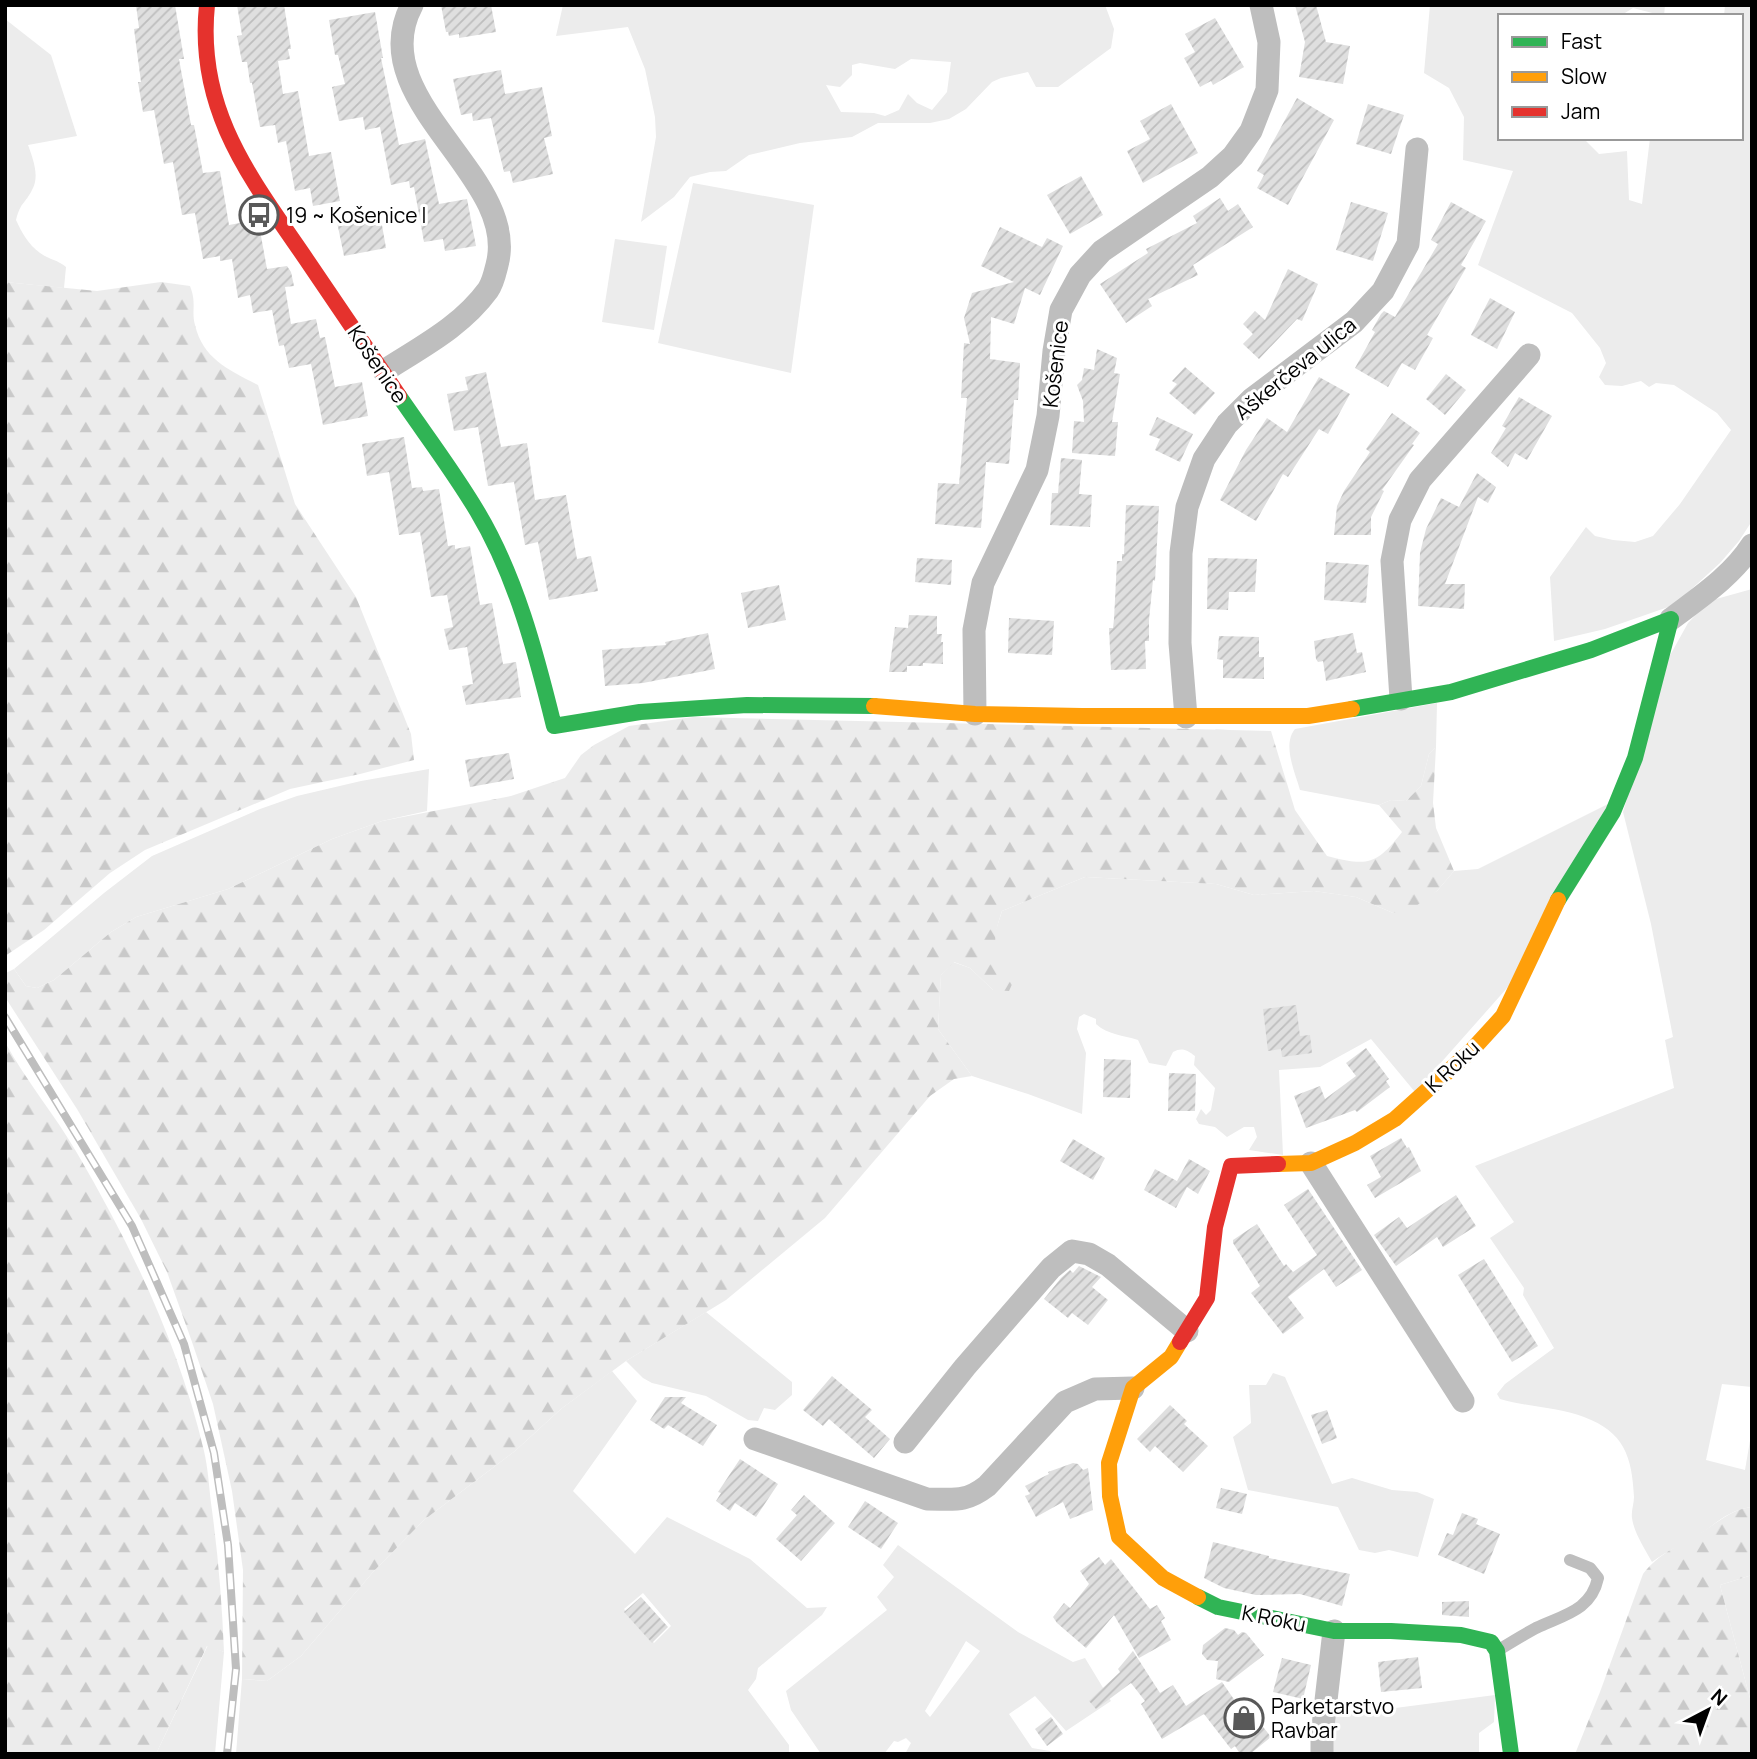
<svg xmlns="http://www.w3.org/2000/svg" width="1757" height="1759" font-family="Manrope,sans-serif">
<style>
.grass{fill:#ececec;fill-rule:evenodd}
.forest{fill:url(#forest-firs)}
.building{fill:url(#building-hatch)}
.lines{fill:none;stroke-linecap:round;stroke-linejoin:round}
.lane{stroke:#bebebe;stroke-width:12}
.street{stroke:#bebebe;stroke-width:23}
.fast{stroke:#30b455;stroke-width:16}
.slow{stroke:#ff9f0a;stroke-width:16}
.jam{stroke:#e5322d;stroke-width:16}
.rail-casing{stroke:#bebebe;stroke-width:8}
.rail{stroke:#fff;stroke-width:5;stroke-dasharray:16;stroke-linecap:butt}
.labels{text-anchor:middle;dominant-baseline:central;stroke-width:6;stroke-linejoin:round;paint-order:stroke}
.poi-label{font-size:21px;fill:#000;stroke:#fff;text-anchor:start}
.street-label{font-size:21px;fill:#000;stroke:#fff}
</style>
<defs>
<pattern id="forest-firs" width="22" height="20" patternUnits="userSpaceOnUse" patternTransform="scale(1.75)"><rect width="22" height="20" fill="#ececec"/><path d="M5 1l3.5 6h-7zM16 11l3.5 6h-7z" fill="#c9c9c9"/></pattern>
<pattern id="building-hatch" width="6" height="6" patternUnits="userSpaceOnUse" patternTransform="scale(1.75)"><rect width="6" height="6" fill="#dfdfdf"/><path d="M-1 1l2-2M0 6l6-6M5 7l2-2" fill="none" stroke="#bebebe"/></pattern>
</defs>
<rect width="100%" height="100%" fill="#fff"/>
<g class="grass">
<path d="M563 5H1105L1114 29 1111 48 1058 87H1036L1028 72 1001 78 992 82 966 109 949 119 930 123H878L852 137 800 143 749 155 726 171 710 172 690 177 674 197 641 222 656 137 655 117 645 69 628 27 556 36ZM911 59 951 62 947 92 932 110 917 103 908 94 899 110 885 116 874 113 841 112 826 85 840 87 852 75V65L860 63 895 69Z"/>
<path d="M1430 5H1665L1664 16 1633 8 1620 16H1500V138H1583L1599 154 1627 151 1629 200 1642 204 1650 138H1741V16H1724L1725 5H1752V521L1739 541 1720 563 1674 605 1605 629 1554 641 1550 577 1586 527 1595 536 1613 540 1635 542 1653 536 1680 504 1731 430 1717 413 1674 385 1656 383 1649 387 1641 381 1622 386 1605 385 1599 377 1606 363 1600 348 1572 313 1478 265 1513 171 1463 160 1464 117 1449 88 1424 73Z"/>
<path d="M5 19 51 55 77 136 28 145C33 159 40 176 32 190 25 204 21 201 16 220 22 233 28 244 40 253 48 259 58 260 66 267L64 288 5 282Z"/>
<path d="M693 183 814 205 791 373 658 343Z"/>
<path d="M615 239 667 246 654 330 602 322Z"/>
<path d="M1752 589V1387L1722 1384 1706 1460 1745 1470 1752 1429V1507C1733 1509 1721 1519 1706 1530 1689 1542 1669 1549 1652 1562 1645 1549 1634 1533 1632 1518 1631 1511 1634 1504 1634 1497 1632 1456 1624 1432 1584 1417 1558 1407 1527 1407 1500 1399L1497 1394 1505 1384 1554 1348 1523 1295 1524 1288 1490 1238 1514 1222 1475 1166 1674 1088 1665 1040 1673 1037 1651 924 1623 812 1668 659 1688 623 1709 601Z"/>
<path d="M1437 703 1436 747 1429 754 1421 786 1406 801 1391 800 1379 805 1300 790C1295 772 1282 745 1295 729Z"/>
<path d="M429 769 427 811 382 821 332 839 228 889 136 917 111 932 54 980 37 988 26 986 14 969 104 893 152 856 260 809 297 796 361 781Z"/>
<path d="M1610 803 1515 979 1415 1092 1371 1039 1320 1067 1279 1070 1283 1155 1249 1150 1257 1137 1254 1127H1244L1227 1137 1215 1127 1199 1124 1196 1119 1201 1109 1206 1115 1211 1110 1215 1088 1194 1065 1195 1056C1187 1050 1182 1047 1173 1052L1166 1066 1149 1063 1138 1040C1123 1035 1108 1035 1096 1024V1019L1084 1014 1079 1017 1077 1029 1086 1053 1082 1114 1028 1094 972 1076 938 1029 941 975 953 962 970 968 993 990 995 933 1002 911 1085 877 1216 884 1254 895 1314 891 1356 897 1393 913 1437 891 1454 871 1478 869Z"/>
<path d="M706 1312 792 1382V1395L775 1410 764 1408 758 1421 748 1420 706 1396 652 1383 643 1378 626 1361Z"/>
<path d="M612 1371 637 1401 573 1491 635 1554 667 1517 750 1559 807 1608 827 1607 822 1615 758 1668 756 1679 748 1690 789 1745V1754H236L242 1679 267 1681 301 1656 374 1571 424 1520 515 1451 561 1409ZM643 1593 671 1626 654 1643 624 1609Z"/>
<path d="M1273 1373 1285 1377 1332 1484 1352 1478 1392 1490 1417 1492 1434 1499 1418 1557 1389 1550 1375 1553 1359 1550 1338 1507 1248 1490 1233 1437 1251 1423 1249 1385H1266Z"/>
<path d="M898 1545 1018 1632 1073 1662 1085 1658 1111 1701 1066 1731 1035 1696 1009 1714 1032 1748 1050 1751 1052 1754H905L911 1743 906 1738 898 1742 894 1741 884 1754H821L791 1710 786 1691 887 1610 877 1597 894 1577 883 1565ZM966 1641 980 1651 930 1717 925 1711Z"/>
<path d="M1752 1575V1706L1720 1585Z"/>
<path d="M208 1645 224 1652 215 1754H156Z"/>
<path d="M1495 1695 1494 1722 1479 1733V1754H1331L1334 1716Z"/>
</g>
<g class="forest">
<path d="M5 282 97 291 161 282 190 286C197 304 191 310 195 325 203 359 229 370 258 385L295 504 356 597 411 734 414 760 360 774 290 789 145 850 110 873 44 930 5 956Z"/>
<path d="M693 717 1271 731 1295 810 1327 856C1367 866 1376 866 1402 832L1379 805 1391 800 1406 801 1421 786 1429 754 1436 747 1433 803 1436 828 1454 871 1437 891 1416 906 1393 913 1356 897 1314 891 1254 895 1216 884 1085 877 1002 911C990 947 994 950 1014 980L1009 991 993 990 970 968 954 962 941 975 938 1029 972 1076 954 1079 930 1096 825 1218 726 1300 626 1361 561 1409 515 1451 424 1520 374 1571 301 1656 267 1681 242 1679 243 1570 232 1491 213 1404 192 1342 167 1272 141 1219 77 1109 5 997 6 973 14 969 26 986 37 988 54 980 111 932 136 917 228 889 332 839 382 821 511 796 565 778 581 755 594 745 629 726Z"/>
<path d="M5 1042C26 1081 55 1115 77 1153 132 1247 179 1345 204 1451 208 1468 209 1486 211 1503 218 1553 222 1602 224 1652L207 1646 156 1754H5Z"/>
<path d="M1752 1507V1575L1720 1585 1752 1706V1754H1575L1600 1692 1643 1574C1659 1553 1680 1545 1702 1532 1719 1522 1731 1509 1752 1507Z"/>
</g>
<g class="building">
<path d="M136 5H175L184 59H179L191 125H194L203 173 220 171 229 225 256 220 259 225 267 269 287 266 291 272 294 286 285 287 291 324 316 319 320 338 325 337 335 387 362 382 368 416 323 425 311 364 289 368 284 345 279 346 272 310 253 313 250 295 238 298 232 259 220 261V256L203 259 195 213 182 215 173 162 164 164 154 110 143 112 138 82H141L134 29 139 28Z"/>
<path d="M237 5H284L291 49H288L290 59 278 61 283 94 298 91 309 156 331 152 340 201 313 206 310 188 295 191 286 141 278 143 275 125 260 127 252 83H250L247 62H242L237 36 242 35Z"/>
<path d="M441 5H491L496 32 459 38V34L449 36 448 32H446Z"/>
<path d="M1295 5H1316L1326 42 1350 46 1343 84 1299 77 1305 42Z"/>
<path d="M375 12 383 58H381L399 145 425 139 439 204 467 199 476 246 445 251 443 239 424 242 414 187 410 188 409 181 391 185 380 127 365 130 363 117 339 121 332 87 345 84 338 55H335L329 20Z"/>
<path d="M1215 18 1244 67 1213 85 1211 81 1200 87 1184 58 1195 52 1185 34Z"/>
<path d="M501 70 505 94 542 87 552 136 544 138 553 174 513 183 510 171 504 172 491 118 473 121 472 113 461 115 453 79Z"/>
<path d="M1297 98 1334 120 1288 205 1257 188 1264 175 1257 171Z"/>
<path d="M1171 104 1198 153 1143 183 1127 151 1150 139 1140 121Z"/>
<path d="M1368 104 1404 115 1391 154 1356 144Z"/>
<path d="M1081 176 1103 215 1070 234 1047 195Z"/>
<path d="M1220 198 1228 211 1238 204 1253 227 1193 265 1198 275 1148 299 1152 306 1126 323 1100 284 1148 253 1146 249 1197 223 1193 216Z"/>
<path d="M1351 202 1388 213 1373 261 1336 250Z"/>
<path d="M1451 202 1486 221 1461 265 1466 268 1427 335 1433 338 1415 370 1402 363 1388 387 1355 368 1375 332 1372 330 1381 314 1384 311 1395 317 1438 244 1431 240Z"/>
<path d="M380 214 386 248 344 256 337 222Z"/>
<path d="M1000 227 1042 247 1047 238 1063 246 1040 295 1025 288 1014 324 991 317 990 359 1020 363 1018 400H1014L1009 464 986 462 981 528 935 524 938 483 959 484 967 398H961L964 343 970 344 964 318 972 293 1014 282 981 266Z"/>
<path d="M1288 269 1318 284 1302 321 1297 319 1259 359 1243 344 1253 334 1243 324 1255 311 1265 320Z"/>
<path d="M1490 298 1515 312 1497 349 1471 335Z"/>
<path d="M1097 349 1117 358 1114 373 1120 374 1112 422H1118L1115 456 1072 453 1074 421 1084 422 1083 401 1077 385 1082 380 1084 368 1094 370Z"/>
<path d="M1185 367 1215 393 1195 415 1169 393 1177 384 1172 381Z"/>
<path d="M486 372 501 447 527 443 535 500 566 495 577 559 591 556 598 591 549 600 538 542 525 545 514 482 488 486 478 427 454 431 447 394 468 390 465 377Z"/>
<path d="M1446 374 1466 390 1445 415 1426 399Z"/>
<path d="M1319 377 1350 394 1328 434 1319 429 1288 477 1283 474 1256 521 1220 500 1246 450 1267 418 1287 432Z"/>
<path d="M1519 397 1552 416 1527 460 1515 453 1508 467 1491 453 1506 428 1502 426Z"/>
<path d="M1392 413 1420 433 1412 444 1414 445 1382 490 1384 491 1371 517V535H1334L1337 506 1344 491 1370 452 1366 449Z"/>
<path d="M1157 417 1193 434 1180 462 1155 450 1160 439 1149 435Z"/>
<path d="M404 437 412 488 422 487 423 491 439 489 448 546 455 545V549L470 546 480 605 492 603 503 664 516 662 521 697 466 705 462 686 473 684 467 647 449 650 444 629 453 627 447 595 431 597 420 532 399 535 389 472 367 476 362 444Z"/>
<path d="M1061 458 1082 460 1079 494 1092 495 1090 527 1050 525 1052 493H1058Z"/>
<path d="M1477 473 1496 487 1488 503 1478 497 1445 584H1465L1464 609 1418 606 1420 553 1426 529 1441 498 1459 507Z"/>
<path d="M1126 505 1159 506 1155 581 1153 580 1149 620V641H1145L1146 669 1111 670 1109 628H1113L1114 619 1117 561H1122V554H1124Z"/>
<path d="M917 558 952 560 951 585 915 582Z"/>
<path d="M1208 558 1257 559 1255 592H1229L1228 610 1207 609Z"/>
<path d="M1326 562 1369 565 1366 603 1324 600Z"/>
<path d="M779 585 786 620 748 628 741 593Z"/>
<path d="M909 615 937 616V634H942L941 642H943V664L923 663V666H907V672H889L895 627 908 628Z"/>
<path d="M1009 618 1054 621 1052 655 1008 653Z"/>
<path d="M708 633 715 669 643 683 605 686 602 650 666 645 665 642Z"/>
<path d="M1353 633 1357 653 1362 652 1366 672 1326 681 1323 661 1318 662 1316 659 1314 641Z"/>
<path d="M1219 636 1259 637V657H1264V679L1223 678V660L1217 659Z"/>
<path d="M509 753 514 779 470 787 465 760Z"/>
<path d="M1296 1005 1300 1036 1310 1035 1312 1053 1282 1057 1281 1049 1268 1051 1263 1009Z"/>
<path d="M1366 1048 1389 1079 1386 1081 1390 1087 1357 1112 1355 1110 1306 1128 1294 1096 1320 1086 1325 1099 1356 1076 1346 1063Z"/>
<path d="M1104 1059 1131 1060 1130 1098 1103 1097Z"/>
<path d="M1169 1073 1196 1074 1195 1111H1168Z"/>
<path d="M1401 1138 1407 1148 1409 1147 1421 1171 1375 1198 1367 1185 1381 1177 1370 1156Z"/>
<path d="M1073 1139 1105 1158 1093 1180 1060 1161Z"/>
<path d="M1189 1159 1210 1171 1198 1194 1187 1187 1176 1208 1144 1190 1155 1169 1186 1186 1177 1181Z"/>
<path d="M1308 1189 1362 1270 1336 1287 1324 1269 1288 1297 1304 1318 1283 1334 1251 1293 1260 1286 1233 1243V1240L1257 1224 1284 1266 1286 1264 1293 1272 1317 1255 1284 1205Z"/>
<path d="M1456 1195 1476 1226 1443 1247 1437 1237 1396 1266 1374 1235 1399 1217 1407 1228Z"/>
<path d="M1484 1259 1538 1346 1512 1362 1458 1275Z"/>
<path d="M1079 1266 1101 1277 1092 1287 1108 1300 1088 1325 1072 1313 1068 1318 1044 1299 1061 1278 1070 1270 1073 1273Z"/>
<path d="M832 1376 872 1410 865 1417 890 1439 874 1458 829 1419 823 1426 803 1410Z"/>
<path d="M665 1397H686L681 1403 717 1425 703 1446 668 1425 664 1429 650 1420Z"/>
<path d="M1170 1405 1187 1421 1184 1424 1208 1446 1183 1472 1155 1446 1150 1452 1137 1439Z"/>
<path d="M1327 1410 1337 1438 1322 1444 1311 1415Z"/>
<path d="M740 1459 778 1484 756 1517 735 1503 730 1511 716 1501 721 1493 718 1492Z"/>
<path d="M1073 1463 1078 1464 1083 1470 1088 1468 1093 1510 1070 1519 1063 1502 1036 1517 1025 1496 1030 1494 1025 1486 1049 1474 1048 1472Z"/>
<path d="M1221 1488 1247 1494 1242 1514 1216 1508Z"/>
<path d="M804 1495 835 1523 801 1561 776 1539 797 1515 791 1510Z"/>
<path d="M865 1501 898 1523 881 1549 848 1527Z"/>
<path d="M1462 1513 1478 1519 1476 1524 1500 1534 1484 1574 1438 1555 1447 1533 1453 1535Z"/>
<path d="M1213 1542 1269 1556V1558L1350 1574 1342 1606 1300 1594 1256 1595 1224 1588 1204 1578Z"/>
<path d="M1099 1557 1105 1565 1111 1559 1150 1609 1157 1605 1165 1618 1161 1621 1171 1640 1139 1658 1114 1615 1086 1648 1057 1623 1053 1617 1064 1603 1070 1608 1089 1584 1080 1571Z"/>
<path d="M641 1597 668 1627 652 1643 624 1612Z"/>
<path d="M1469 1601V1617L1442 1615V1602Z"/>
<path d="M1225 1628 1234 1630 1238 1635 1242 1632 1246 1633 1264 1655 1229 1682 1216 1679 1218 1661 1207 1660 1202 1654 1203 1645Z"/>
<path d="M1133 1651 1160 1693 1173 1685 1186 1706 1222 1682 1244 1714 1249 1709 1271 1737 1250 1754H1240L1235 1746 1231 1749 1204 1714 1162 1739 1141 1704 1145 1701 1131 1683 1096 1709 1089 1701 1120 1672 1118 1669Z"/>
<path d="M1418 1657 1422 1688 1381 1692 1378 1662Z"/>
<path d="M1282 1658 1311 1665 1303 1699 1273 1692Z"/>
<path d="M1051 1717 1063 1734 1047 1746 1035 1729Z"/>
</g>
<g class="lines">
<path class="lane" d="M1497 1651C1510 1643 1523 1635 1536 1628 1563 1615 1591 1611 1598 1578L1590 1568 1570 1560"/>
<g class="street">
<path d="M384 371C421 347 461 327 488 290 493 283 495 273 497 265 521 176 361 100 412 5"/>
<path d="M1671 619C1700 597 1732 576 1752 545"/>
<path d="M1401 699 1392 561 1400 520 1420 480 1529 355"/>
<path d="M975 714 974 630 983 583 1037 470 1048 416 1054 351 1061 310 1080 275 1102 251 1210 177 1233 156 1251 131 1267 90 1269 42 1261 5"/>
<path d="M1186 717 1180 643 1181 553 1187 507 1204 459 1227 424 1252 399 1354 322 1383 291 1408 244 1417 149"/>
<path d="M1311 1163 1463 1401"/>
<path d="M755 1439 927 1499C954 1499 965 1503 987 1486L1065 1402 1095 1389 1133 1388"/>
<path d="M905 1442 965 1367 1051 1268 1072 1251 1089 1254 1108 1265 1187 1331"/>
<path d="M1322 1754V1735L1334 1631"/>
</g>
<g class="fast">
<path d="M399 396C425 434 454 472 477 511 516 576 536 653 554 726L640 712 747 705 874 706"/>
<path d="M1352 709 1451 692 1591 650 1671 619 1635 758 1613 812 1558 900"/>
<path d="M1198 1597 1218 1607 1334 1631H1391L1461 1635 1491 1642 1497 1651 1511 1754"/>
</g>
<g class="slow">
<path d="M874 706 975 714 1082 716H1308L1352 709"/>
<path d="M1278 1164 1311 1163 1355 1143 1395 1119 1472 1050 1503 1016 1558 900"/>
<path d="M1180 1342 1171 1357 1133 1388 1109 1463 1110 1496 1119 1537 1163 1578 1198 1597"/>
</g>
<g class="jam">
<path d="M207 5C196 110 250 177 306 259 337 305 368 350 399 396"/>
<path d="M1180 1342 1207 1298 1215 1227 1231 1166 1278 1164"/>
</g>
<g class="rail-casing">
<path id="rail" d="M5 1017 132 1226 184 1344 214 1453 228 1545 236 1669 227 1754"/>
</g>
<use href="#rail" class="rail"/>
</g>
<defs>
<g id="bus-ring" transform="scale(2.0125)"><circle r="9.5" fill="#fff" stroke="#595959" stroke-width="1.5"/><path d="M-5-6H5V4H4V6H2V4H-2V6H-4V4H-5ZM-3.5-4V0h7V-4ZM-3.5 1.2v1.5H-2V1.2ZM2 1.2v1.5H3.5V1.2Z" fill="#595959"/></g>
<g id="shop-ring" transform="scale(2.0125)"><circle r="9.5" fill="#fff" stroke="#595959" stroke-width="1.5"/><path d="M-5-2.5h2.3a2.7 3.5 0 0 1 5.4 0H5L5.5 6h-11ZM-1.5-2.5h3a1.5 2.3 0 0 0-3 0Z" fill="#595959"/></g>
</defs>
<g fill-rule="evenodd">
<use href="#bus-ring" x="259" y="215"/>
<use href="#shop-ring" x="1244" y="1718"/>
</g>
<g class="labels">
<g class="poi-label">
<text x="286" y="215">19 ~ Košenice I</text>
<text x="1271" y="1706">Parketarstvo<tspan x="1271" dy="24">Ravbar</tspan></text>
</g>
<g class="street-label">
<text transform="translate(378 364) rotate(56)">Košenice</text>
<text transform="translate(1055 364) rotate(-83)">Košenice</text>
<text transform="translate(1295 368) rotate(-39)">Aškerčeva ulica</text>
<text transform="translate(1452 1066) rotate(-43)">K Roku</text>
<text transform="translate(1274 1618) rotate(11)">K Roku</text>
</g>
</g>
<rect width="1757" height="1759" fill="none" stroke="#000000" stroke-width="14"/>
<rect x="1498" y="14" width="245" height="126" fill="#ffffff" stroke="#999999" stroke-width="2"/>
<rect x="1512" y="37" width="35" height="10" fill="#30b455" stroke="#999999" stroke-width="2"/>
<text x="1561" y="49" font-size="21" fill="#000000">Fast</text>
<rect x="1512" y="72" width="35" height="10" fill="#ff9f0a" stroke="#999999" stroke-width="2"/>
<text x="1561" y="84" font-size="21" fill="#000000">Slow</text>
<rect x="1512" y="107" width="35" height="10" fill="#e5322d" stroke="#999999" stroke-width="2"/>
<text x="1561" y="119" font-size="21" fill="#000000">Jam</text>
<g transform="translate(1708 1710) rotate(41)" stroke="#ffffff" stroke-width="5" paint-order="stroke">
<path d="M0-5L12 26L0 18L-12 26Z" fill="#000000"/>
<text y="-10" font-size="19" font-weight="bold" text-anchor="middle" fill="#000000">N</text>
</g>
</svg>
